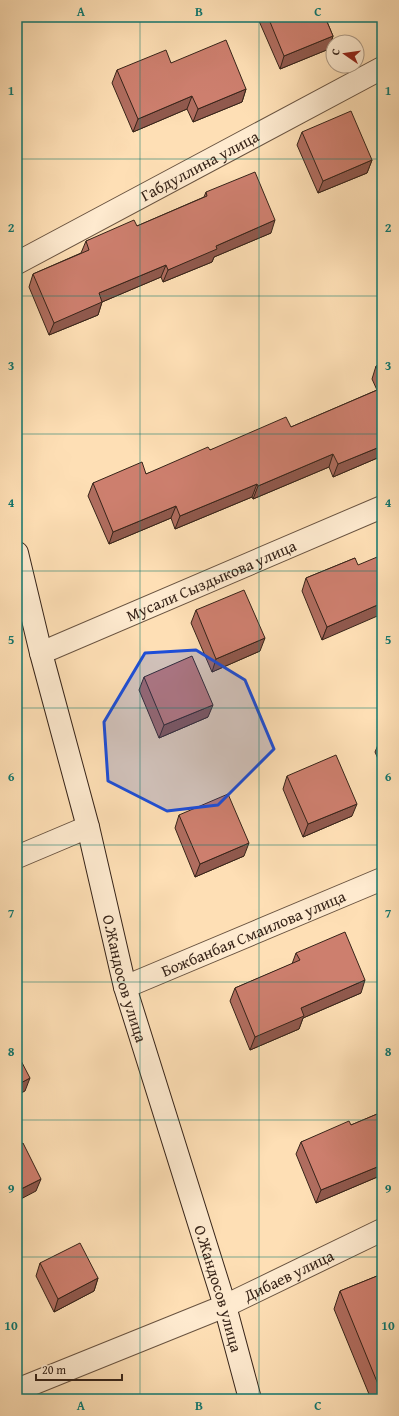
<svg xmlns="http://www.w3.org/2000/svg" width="399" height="1416" font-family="'Gentium Book Plus',serif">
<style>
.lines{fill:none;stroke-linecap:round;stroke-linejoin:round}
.street-casing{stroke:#695340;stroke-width:24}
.secondary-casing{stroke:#372419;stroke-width:24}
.street{stroke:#feeacf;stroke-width:22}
.secondary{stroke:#feeacf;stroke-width:22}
.wall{fill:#b06d5f;stroke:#372419}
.shaded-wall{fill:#90594d;stroke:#372419}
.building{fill:#cd7f6e;stroke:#372419}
.marked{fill:#1d4ed8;fill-opacity:0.2;stroke:#1d4ed8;stroke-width:3;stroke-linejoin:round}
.grid{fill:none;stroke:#0f766e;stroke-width:1;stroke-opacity:0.55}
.labels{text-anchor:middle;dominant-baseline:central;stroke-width:4;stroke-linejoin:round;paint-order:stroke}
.street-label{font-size:16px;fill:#372419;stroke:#feeacf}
.neatline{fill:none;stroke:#0f766e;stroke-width:1.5}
.grid-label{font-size:13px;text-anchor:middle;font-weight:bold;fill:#0f766e}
</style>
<rect width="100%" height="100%" fill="#fedfb5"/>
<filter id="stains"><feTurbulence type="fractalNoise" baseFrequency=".005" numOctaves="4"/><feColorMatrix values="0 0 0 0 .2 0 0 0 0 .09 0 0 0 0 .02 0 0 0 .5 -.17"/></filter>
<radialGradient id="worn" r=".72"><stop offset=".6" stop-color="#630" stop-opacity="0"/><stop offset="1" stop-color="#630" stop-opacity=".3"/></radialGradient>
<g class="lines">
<g class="street-casing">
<g id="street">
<path id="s1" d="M17 263 382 68"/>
<path id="s2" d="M41 653 382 507"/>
<path d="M17 857 88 827"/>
<path id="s3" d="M125 987 382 879"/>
<path id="s4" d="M17 1390 225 1306 382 1230"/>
</g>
</g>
<g class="secondary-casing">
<g id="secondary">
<path id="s5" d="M17 553 41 653 88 827 125 987 225 1306 250 1399"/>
</g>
</g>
<use href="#street" class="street"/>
<use href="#secondary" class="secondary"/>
</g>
<g class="wall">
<path d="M260 17H325L333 36 329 49 280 69 259 21Z"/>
<path d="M171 63 246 89 242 102 193 122 187 109 133 132 112 83 117 70Z"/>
<path d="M302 132 372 160 367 173 318 193 297 145Z"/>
<path d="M206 192 271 233 214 257 212 262 163 282 161 277 102 302 98 315 49 335 29 287 33 274 81 253 86 241 137 226 204 197Z"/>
<path d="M382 364V456L333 477 329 467 253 499 252 497 175 529 171 518 109 544 88 496 93 483 146 474 210 450 291 427 377 390 372 379 376 366Z"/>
<path d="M355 558 322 640 302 591 306 578Z"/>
<path d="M196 610 260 651 212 672 191 623Z"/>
<path d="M144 677 208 717 159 738 139 690Z"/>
<path d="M382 739V768L375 752 380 740Z"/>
<path d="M287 776 352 816 303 837 283 789Z"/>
<path d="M179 815 244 856 195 877 175 828Z"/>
<path d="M296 953 361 993 303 1018 299 1029 250 1050 230 1001 235 988 292 964Z"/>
<path d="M382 1112V1175L316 1203 296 1154 301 1142 351 1125Z"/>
<path d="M40 1263 98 1278 94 1291 54 1312 36 1276Z"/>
<path d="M382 1274V1399H371L334 1309 340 1291Z"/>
</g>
<g class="shaded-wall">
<path d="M333 36 329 49 280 69 284 56Z"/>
<path d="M246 89 242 102 193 122 198 109Z"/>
<path d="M192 96 187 109 133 132 138 119Z"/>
<path d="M372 160 367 173 318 193 323 181Z"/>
<path d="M275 220 271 233 214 257 212 262 163 282 168 270 216 246Z"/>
<path d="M166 265 161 277 102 302 98 315 49 335 54 323 99 293Z"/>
<path d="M382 421V431L373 435 378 423Z"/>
<path d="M382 446V456L333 477 338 464Z"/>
<path d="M333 454 329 467 253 499 258 486Z"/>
<path d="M257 484 252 497 175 529 180 516Z"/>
<path d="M176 506 171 518 109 544 113 532Z"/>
<path d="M382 603V614L322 640 327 627Z"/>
<path d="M265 638 260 651 212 672 216 659Z"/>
<path d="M213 705 208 717 159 738 164 725Z"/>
<path d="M357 804 352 816 303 837 308 824Z"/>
<path d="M249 843 244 856 195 877 200 864Z"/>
<path d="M365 980 361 993 303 1018 299 1029 250 1050 255 1037 301 1008Z"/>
<path d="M30 1078 25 1091 17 1095V1085Z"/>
<path d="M382 1165V1175L316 1203 321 1190Z"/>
<path d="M41 1179 36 1191 17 1201V1191Z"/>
<path d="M98 1278 94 1291 54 1312 58 1299Z"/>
</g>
<g class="building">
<path d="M268 17H325L333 36 284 56Z"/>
<path d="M226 40 246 89 198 109 192 96 138 119 117 70 166 50 171 63Z"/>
<path d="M351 111 372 160 323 181 302 132Z"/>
<path d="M255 172 275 220 216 246 217 249 168 270 166 265 99 293 102 302 54 323 33 274 89 250 86 241 134 220 137 226 207 196 206 192Z"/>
<path d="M382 364V379L376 366Z"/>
<path d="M382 388V421L378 423 382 433V446L338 464 333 454 258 486 257 484 180 516 176 506 113 532 93 483 142 462 146 474 208 447 210 450 286 417 291 427Z"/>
<path d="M382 555V603L327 627 306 578 355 558 358 565Z"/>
<path d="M244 590 265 638 216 659 196 610Z"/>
<path d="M192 656 213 705 164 725 144 677Z"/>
<path d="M382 739V745L380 740Z"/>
<path d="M336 755 357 804 308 824 287 776Z"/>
<path d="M228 794 249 843 200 864 179 815Z"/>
<path d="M345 932 365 980 301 1008 304 1016 255 1037 235 988 300 960 296 953Z"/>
<path d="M17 1053 30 1078 17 1085Z"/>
<path d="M382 1112V1165L321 1190 301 1142 349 1121 351 1125Z"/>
<path d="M23 1143 41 1179 17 1191V1146Z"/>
<path d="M80 1243 98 1278 58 1299 40 1263Z"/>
<path d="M382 1274V1394L340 1291Z"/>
<path d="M122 1395 124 1399H113Z"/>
</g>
<path class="marked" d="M196 650 245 680 274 749 218 805 167 811 108 781 104 722 145 653Z"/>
<path class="grid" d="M140 17V1399M259 17V1399M17 159H382M17 296H382M17 434H382M17 571H382M17 708H382M17 845H382M17 982H382M17 1120H382M17 1257H382"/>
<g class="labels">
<g class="street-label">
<text stroke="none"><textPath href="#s1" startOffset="207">Габдуллина улица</textPath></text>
<text stroke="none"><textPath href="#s2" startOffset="185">Мусали Сыздыкова улица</textPath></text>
<text stroke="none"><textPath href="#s3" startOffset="139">Божбанбая Смаилова улица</textPath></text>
<text stroke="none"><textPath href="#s5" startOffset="439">О.Жандосов улица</textPath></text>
<text stroke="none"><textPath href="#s4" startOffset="295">Дибаев улица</textPath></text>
<text stroke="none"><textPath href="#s5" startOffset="763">О.Жандосов улица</textPath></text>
</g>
</g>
<rect width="399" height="1416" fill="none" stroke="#fedfb5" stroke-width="44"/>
<g transform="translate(345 54) rotate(283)"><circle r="19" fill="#feeacf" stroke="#ae9b86"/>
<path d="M0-3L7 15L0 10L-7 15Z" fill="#8f2418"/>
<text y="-6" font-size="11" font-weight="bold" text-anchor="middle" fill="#372419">С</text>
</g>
<path d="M36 1374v6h86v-6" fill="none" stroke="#372419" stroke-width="2"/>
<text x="42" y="1374" font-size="12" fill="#372419" stroke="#feeacf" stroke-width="3" paint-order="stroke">20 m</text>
<rect x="22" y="22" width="355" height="1372" class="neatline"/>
<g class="grid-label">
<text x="81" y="16">A</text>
<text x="199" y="16">B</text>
<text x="318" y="16">C</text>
<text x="11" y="95">1</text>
<text x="388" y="95">1</text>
<text x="11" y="232">2</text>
<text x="388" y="232">2</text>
<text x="11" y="370">3</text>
<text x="388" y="370">3</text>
<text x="11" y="507">4</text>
<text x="388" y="507">4</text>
<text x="11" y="644">5</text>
<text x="388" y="644">5</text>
<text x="11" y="781">6</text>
<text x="388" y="781">6</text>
<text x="11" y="918">7</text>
<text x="388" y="918">7</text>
<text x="11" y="1056">8</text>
<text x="388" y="1056">8</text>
<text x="11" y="1193">9</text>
<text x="388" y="1193">9</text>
<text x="11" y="1330">10</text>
<text x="388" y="1330">10</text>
<text x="81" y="1410">A</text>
<text x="199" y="1410">B</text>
<text x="318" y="1410">C</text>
</g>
<rect width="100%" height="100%" filter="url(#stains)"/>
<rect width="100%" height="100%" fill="url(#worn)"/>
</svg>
